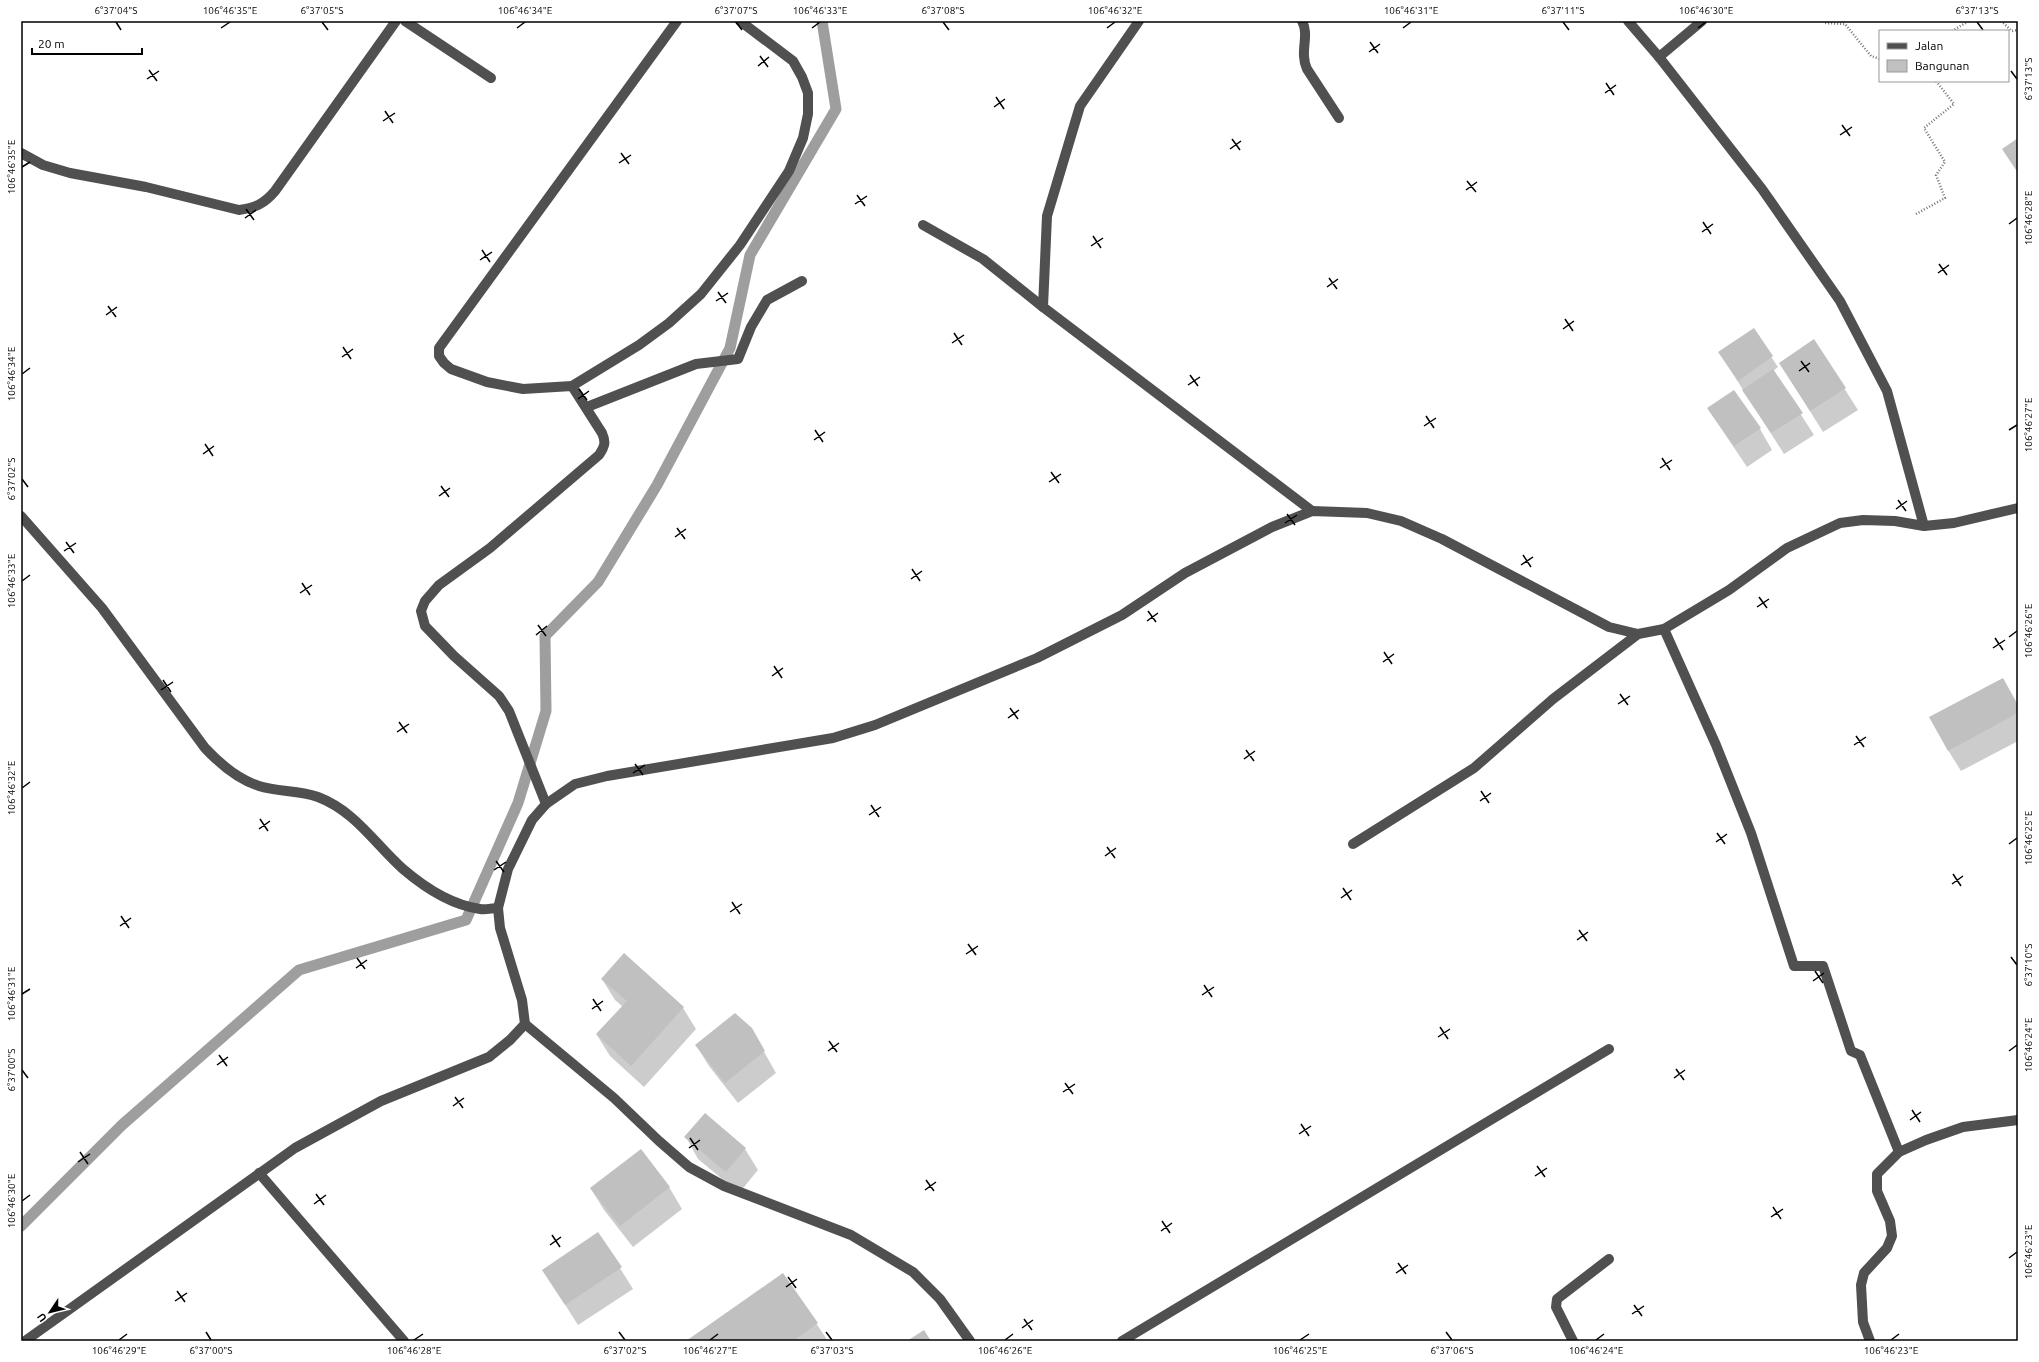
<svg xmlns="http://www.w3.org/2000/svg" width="2039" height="1362" font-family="Ubuntu,sans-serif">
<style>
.shadow{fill:#0003}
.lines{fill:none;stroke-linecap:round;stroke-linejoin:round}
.stream{stroke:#9e9e9e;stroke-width:11}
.building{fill:#c0c0c0}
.path{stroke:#727272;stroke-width:2.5;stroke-dasharray:1 2;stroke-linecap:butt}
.minor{stroke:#505050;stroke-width:10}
.ticks{fill:none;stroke:#000;stroke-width:1.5}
.neatline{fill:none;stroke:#000;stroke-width:1.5}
.ticks-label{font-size:10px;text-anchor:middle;fill:#000}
</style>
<rect width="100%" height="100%" fill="#fff"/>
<g class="shadow">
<path d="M1753 330 1778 367 1773 371 1814 435 1784 454 1726 363Z"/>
<path d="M1814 341 1858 410 1823 432 1780 363Z"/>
<path d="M1708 409 1760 429 1772 450 1747 467Z"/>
<path d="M2018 706V741L1961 771 1948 750Z"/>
<path d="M624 954 683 1008 696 1029 644 1087 610 1056 597 1035 623 1007 615 1000 602 979Z"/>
<path d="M751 1029 776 1073 738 1103 709 1066 696 1045Z"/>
<path d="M705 1115 745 1149 758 1170 739 1193 698 1159 686 1137Z"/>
<path d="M669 1187 682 1209 633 1247 604 1210 591 1189Z"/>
<path d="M598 1233 633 1289 578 1325 543 1270Z"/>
<path d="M783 1274 828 1341H687Z"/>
</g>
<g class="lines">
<path class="stream" d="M21 1226 122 1125 299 970 466 920 518 803 546 711 545 636 598 582 657 485 730 348 750 255 836 109 822 21"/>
</g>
<g class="building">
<path d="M2018 138V173L2002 149Z"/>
<path d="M1754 328 1773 356 1738 381 1718 352Z"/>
<path d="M1814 339 1846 388 1810 411 1779 363Z"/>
<path d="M1773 369 1803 413 1771 433 1742 390Z"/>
<path d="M1734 390 1761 428 1734 446 1707 408Z"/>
<path d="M2003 678 2018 705V713L1948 751 1929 717Z"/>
<path d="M624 953 684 1007 631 1066 596 1034 627 1001 601 979Z"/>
<path d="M735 1013 752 1028 765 1051 725 1083 695 1045Z"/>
<path d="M705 1113 746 1148 726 1172 684 1137Z"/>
<path d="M641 1149 670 1187 620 1226 590 1188Z"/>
<path d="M598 1232 622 1267 565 1305 542 1270Z"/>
<path d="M783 1273 818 1323 793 1341H686Z"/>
<path d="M924 1330 931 1341H907Z"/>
</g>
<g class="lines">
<g class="path">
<path d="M1823 21 1825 23 1845 24 1871 56 1880 59"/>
<path d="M2001 21 2012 31 2018 30"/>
<path d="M1952 31 1969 21"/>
<path d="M1916 214 1945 198 1936 175 1945 162 1924 128 1954 104 1936 81"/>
</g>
<g class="minor">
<path d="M405 21 491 78"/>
<path d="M677 21 439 348V356L444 363 451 369 487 382 523 389 572 386 639 345 669 323 701 294 740 245 789 171 803 138 808 114V93L802 77 793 61 740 21"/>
<path d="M1139 21 1080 106 1047 216 1043 307 1312 511"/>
<path d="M1302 21C1310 36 1299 51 1307 69L1339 118"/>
<path d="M1628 21 1659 57 1762 189 1840 301 1887 391 1924 526"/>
<path d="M1659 57 1702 21"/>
<path d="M21 153 43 165 70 173 146 187 239 210C255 208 264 204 275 191L396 21"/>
<path d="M923 225 983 259 1043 307"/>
<path d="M587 407 696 364 738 359 751 327 767 300 802 281"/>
<path d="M21 516 102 608 205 748C220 764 237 779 259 786 278 792 299 790 318 797 355 811 375 844 403 869 424 887 452 905 480 909 486 910 492 908 498 908"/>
<path d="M1664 629 1716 745 1751 833 1794 966H1823L1851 1051 1860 1055 1899 1152"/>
<path d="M546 804 509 711 499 696 454 656 425 626 421 611 425 601 439 585 490 548 599 455C605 446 606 442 602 433L572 386"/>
<path d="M1353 844 1474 768 1553 699 1638 634"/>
<path d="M525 1024 614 1098 659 1141 689 1167 724 1186 851 1235 913 1272 940 1299 970 1341"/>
<path d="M259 1173 404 1341"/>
<path d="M25 1341 295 1148 381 1101 489 1057 510 1040 525 1024 522 1000 500 928 498 908 508 869 532 820 546 804 575 784 607 776 833 738 875 725 1037 658 1122 615 1185 573 1272 527 1312 511 1367 513 1401 521 1442 539 1609 627 1638 634 1664 629 1729 590 1787 548 1840 523 1863 520 1895 521 1924 526 1954 523 2018 508"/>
<path d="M1122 1341 1609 1049"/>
<path d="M1573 1341 1556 1307 1557 1299 1609 1259"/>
<path d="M1870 1341 1863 1322 1861 1285 1864 1273 1887 1248 1892 1236 1890 1221 1877 1191V1174L1899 1152 1926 1140 1963 1127 2018 1120"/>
</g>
</g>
<path class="ticks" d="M116 22 121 30M322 22 328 30M736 22 742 30M943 22 949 30M1563 22 1569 30M1977 22 1983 30M221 28 230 22M517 28 525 22M812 28 820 22M1107 28 1115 22M1403 28 1411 22M1698 28 1706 22M1370 42 1378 53M1369 52 1380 44M760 56 768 67M758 66 769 57M149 70 157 81M2011 71 2017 79M147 79 159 71M1606 83 1614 95M1605 93 1616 85M996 97 1004 109M994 107 1005 99M385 111 393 123M383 121 395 113M1842 125 1850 136M1840 135 1852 127M1232 139 1240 150M1230 149 1241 141M621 153 629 164M619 163 631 155M22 167 30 162M1467 181 1476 192M1466 190 1477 182M857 195 865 206M855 204 867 196M246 209 254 220M245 218 256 210M1703 222 1711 234M2009 224 2017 218M1702 232 1713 224M1093 236 1101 248M1091 246 1103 238M482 250 490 262M480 260 492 252M1939 264 1947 275M1938 273 1949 265M1329 278 1337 289M1327 287 1338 279M718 292 726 303M716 301 728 293M108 306 116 317M106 315 117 307M1565 319 1573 331M1563 329 1574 321M954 333 962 345M952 343 964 335M343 347 351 359M342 357 353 349M1801 361 1809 372M1799 371 1810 363M22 374 30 368M1190 375 1198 386M1188 385 1200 377M579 389 587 400M578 399 589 391M1426 416 1434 428M1424 426 1436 418M815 430 823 442M2009 430 2017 425M814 440 825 432M205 444 213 456M203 454 214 446M1662 458 1670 470M1660 468 1672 460M1051 472 1059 483M22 479 28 487M1049 482 1061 474M441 486 449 497M439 496 450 488M1898 500 1906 511M1896 509 1907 501M1287 514 1295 525M1285 523 1297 515M677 528 685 539M675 537 686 529M66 542 74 553M64 551 76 543M1523 555 1531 567M1521 565 1533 557M912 569 920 581M911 579 922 571M22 581 30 575M302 583 310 595M300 593 312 585M1759 597 1767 608M1757 607 1769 599M1148 611 1156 622M1147 621 1158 613M538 625 546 636M536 635 547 626M2009 637 2017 631M1995 638 2003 650M1993 648 2005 640M1384 652 1392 664M1383 662 1394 654M774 666 782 678M772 676 783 668M163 680 171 692M161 690 173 682M1620 694 1628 705M1618 704 1630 696M1010 708 1018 719M1008 718 1019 710M399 722 407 733M397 732 409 724M1856 736 1864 747M1854 745 1866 737M1246 750 1254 761M1244 759 1255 751M635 764 643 775M633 773 645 765M22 788 30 782M1481 791 1489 803M1480 801 1491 793M871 805 879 817M869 815 881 807M260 819 268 831M259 829 270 821M1717 833 1725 844M1716 842 1727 834M2009 844 2017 838M1107 847 1115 858M1105 856 1116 848M496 861 504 872M494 870 506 862M1953 874 1961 886M1952 884 1963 876M1343 888 1351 900M1341 898 1352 890M732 902 740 914M730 912 742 904M121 916 129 928M120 926 131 918M1579 930 1587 941M1577 940 1588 932M968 944 976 955M966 954 978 946M2011 957 2017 965M357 958 365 969M356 968 367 960M1815 971 1823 983M1813 981 1824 973M1204 985 1212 997M22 994 30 989M1202 995 1214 987M593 999 601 1011M592 1009 603 1001M1440 1027 1448 1039M1438 1037 1450 1029M829 1041 837 1052M828 1051 839 1043M2009 1051 2017 1045M219 1055 227 1066M217 1065 228 1057M1676 1069 1684 1080M22 1070 28 1078M1674 1078 1685 1070M1065 1083 1073 1094M1063 1092 1075 1084M455 1097 463 1108M453 1106 464 1098M1912 1110 1920 1122M1910 1120 1921 1112M1301 1124 1309 1136M1299 1134 1311 1126M690 1138 698 1150M689 1148 700 1140M80 1152 88 1164M78 1162 90 1154M1537 1166 1545 1177M1535 1176 1547 1168M926 1180 934 1191M925 1190 936 1182M316 1194 324 1205M22 1201 30 1195M314 1204 326 1195M1773 1207 1781 1219M1771 1217 1783 1209M1162 1221 1170 1233M1161 1231 1172 1223M552 1235 560 1247M550 1245 561 1237M2009 1258 2017 1252M1398 1263 1406 1274M1396 1273 1408 1265M788 1277 796 1288M786 1287 797 1279M177 1291 185 1302M175 1301 187 1293M1634 1305 1642 1316M1632 1314 1644 1306M1024 1319 1032 1330M1022 1328 1033 1320M206 1332 211 1340M619 1332 625 1340M826 1332 832 1340M1446 1332 1452 1340M119 1340 127 1334M414 1340 423 1334M710 1340 718 1334M1005 1340 1013 1334M1300 1340 1309 1334M1596 1340 1604 1334M1891 1340 1899 1334"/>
<rect width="2039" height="1362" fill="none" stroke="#ffffff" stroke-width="44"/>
<rect x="1879" y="30" width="130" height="52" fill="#ffffff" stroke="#999999"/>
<rect x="1887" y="43" width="20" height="6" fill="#505050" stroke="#999999"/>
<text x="1915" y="50" font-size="12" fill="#000000">Jalan</text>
<rect x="1887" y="60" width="20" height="12" fill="#c0c0c0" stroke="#999999"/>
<text x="1915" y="70" font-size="12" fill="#000000">Bangunan</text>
<g transform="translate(50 1312) rotate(235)" stroke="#ffffff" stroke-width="3" paint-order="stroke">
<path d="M0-3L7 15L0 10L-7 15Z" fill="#000000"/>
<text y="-6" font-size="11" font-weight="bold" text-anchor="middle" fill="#000000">U</text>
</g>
<path d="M32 48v6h110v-6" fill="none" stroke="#000000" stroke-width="2"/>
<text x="38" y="48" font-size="12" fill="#000000" stroke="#ffffff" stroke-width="3" paint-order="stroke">20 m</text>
<rect x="22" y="22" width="1995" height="1318" class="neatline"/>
<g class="ticks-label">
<text x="116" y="14">6°37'04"S</text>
<text x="230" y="14">106°46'35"E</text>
<text x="322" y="14">6°37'05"S</text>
<text x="525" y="14">106°46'34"E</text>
<text x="736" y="14">6°37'07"S</text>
<text x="820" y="14">106°46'33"E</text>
<text x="943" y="14">6°37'08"S</text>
<text x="1115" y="14">106°46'32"E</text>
<text x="1411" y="14">106°46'31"E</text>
<text x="1563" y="14">6°37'11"S</text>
<text x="1706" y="14">106°46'30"E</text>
<text x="1977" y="14">6°37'13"S</text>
<text transform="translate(2028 79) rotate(-90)" y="4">6°37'13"S</text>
<text transform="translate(11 167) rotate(-90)" y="4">106°46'35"E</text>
<text transform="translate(2028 218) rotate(-90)" y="4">106°46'28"E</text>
<text transform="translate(11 374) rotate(-90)" y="4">106°46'34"E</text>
<text transform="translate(2028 425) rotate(-90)" y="4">106°46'27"E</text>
<text transform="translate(11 479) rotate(-90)" y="4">6°37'02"S</text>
<text transform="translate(11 581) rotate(-90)" y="4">106°46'33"E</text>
<text transform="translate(2028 631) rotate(-90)" y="4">106°46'26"E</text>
<text transform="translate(11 788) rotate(-90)" y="4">106°46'32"E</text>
<text transform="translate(2028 838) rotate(-90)" y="4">106°46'25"E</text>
<text transform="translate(2028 965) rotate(-90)" y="4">6°37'10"S</text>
<text transform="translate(11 994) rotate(-90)" y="4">106°46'31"E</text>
<text transform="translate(2028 1045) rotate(-90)" y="4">106°46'24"E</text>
<text transform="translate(11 1070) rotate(-90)" y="4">6°37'00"S</text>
<text transform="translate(11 1201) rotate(-90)" y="4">106°46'30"E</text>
<text transform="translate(2028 1252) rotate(-90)" y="4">106°46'23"E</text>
<text x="119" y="1354">106°46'29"E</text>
<text x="211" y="1354">6°37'00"S</text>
<text x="414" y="1354">106°46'28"E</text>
<text x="625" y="1354">6°37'02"S</text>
<text x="710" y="1354">106°46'27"E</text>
<text x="832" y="1354">6°37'03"S</text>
<text x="1005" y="1354">106°46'26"E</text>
<text x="1300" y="1354">106°46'25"E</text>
<text x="1452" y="1354">6°37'06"S</text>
<text x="1596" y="1354">106°46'24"E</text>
<text x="1891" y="1354">106°46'23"E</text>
</g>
</svg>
